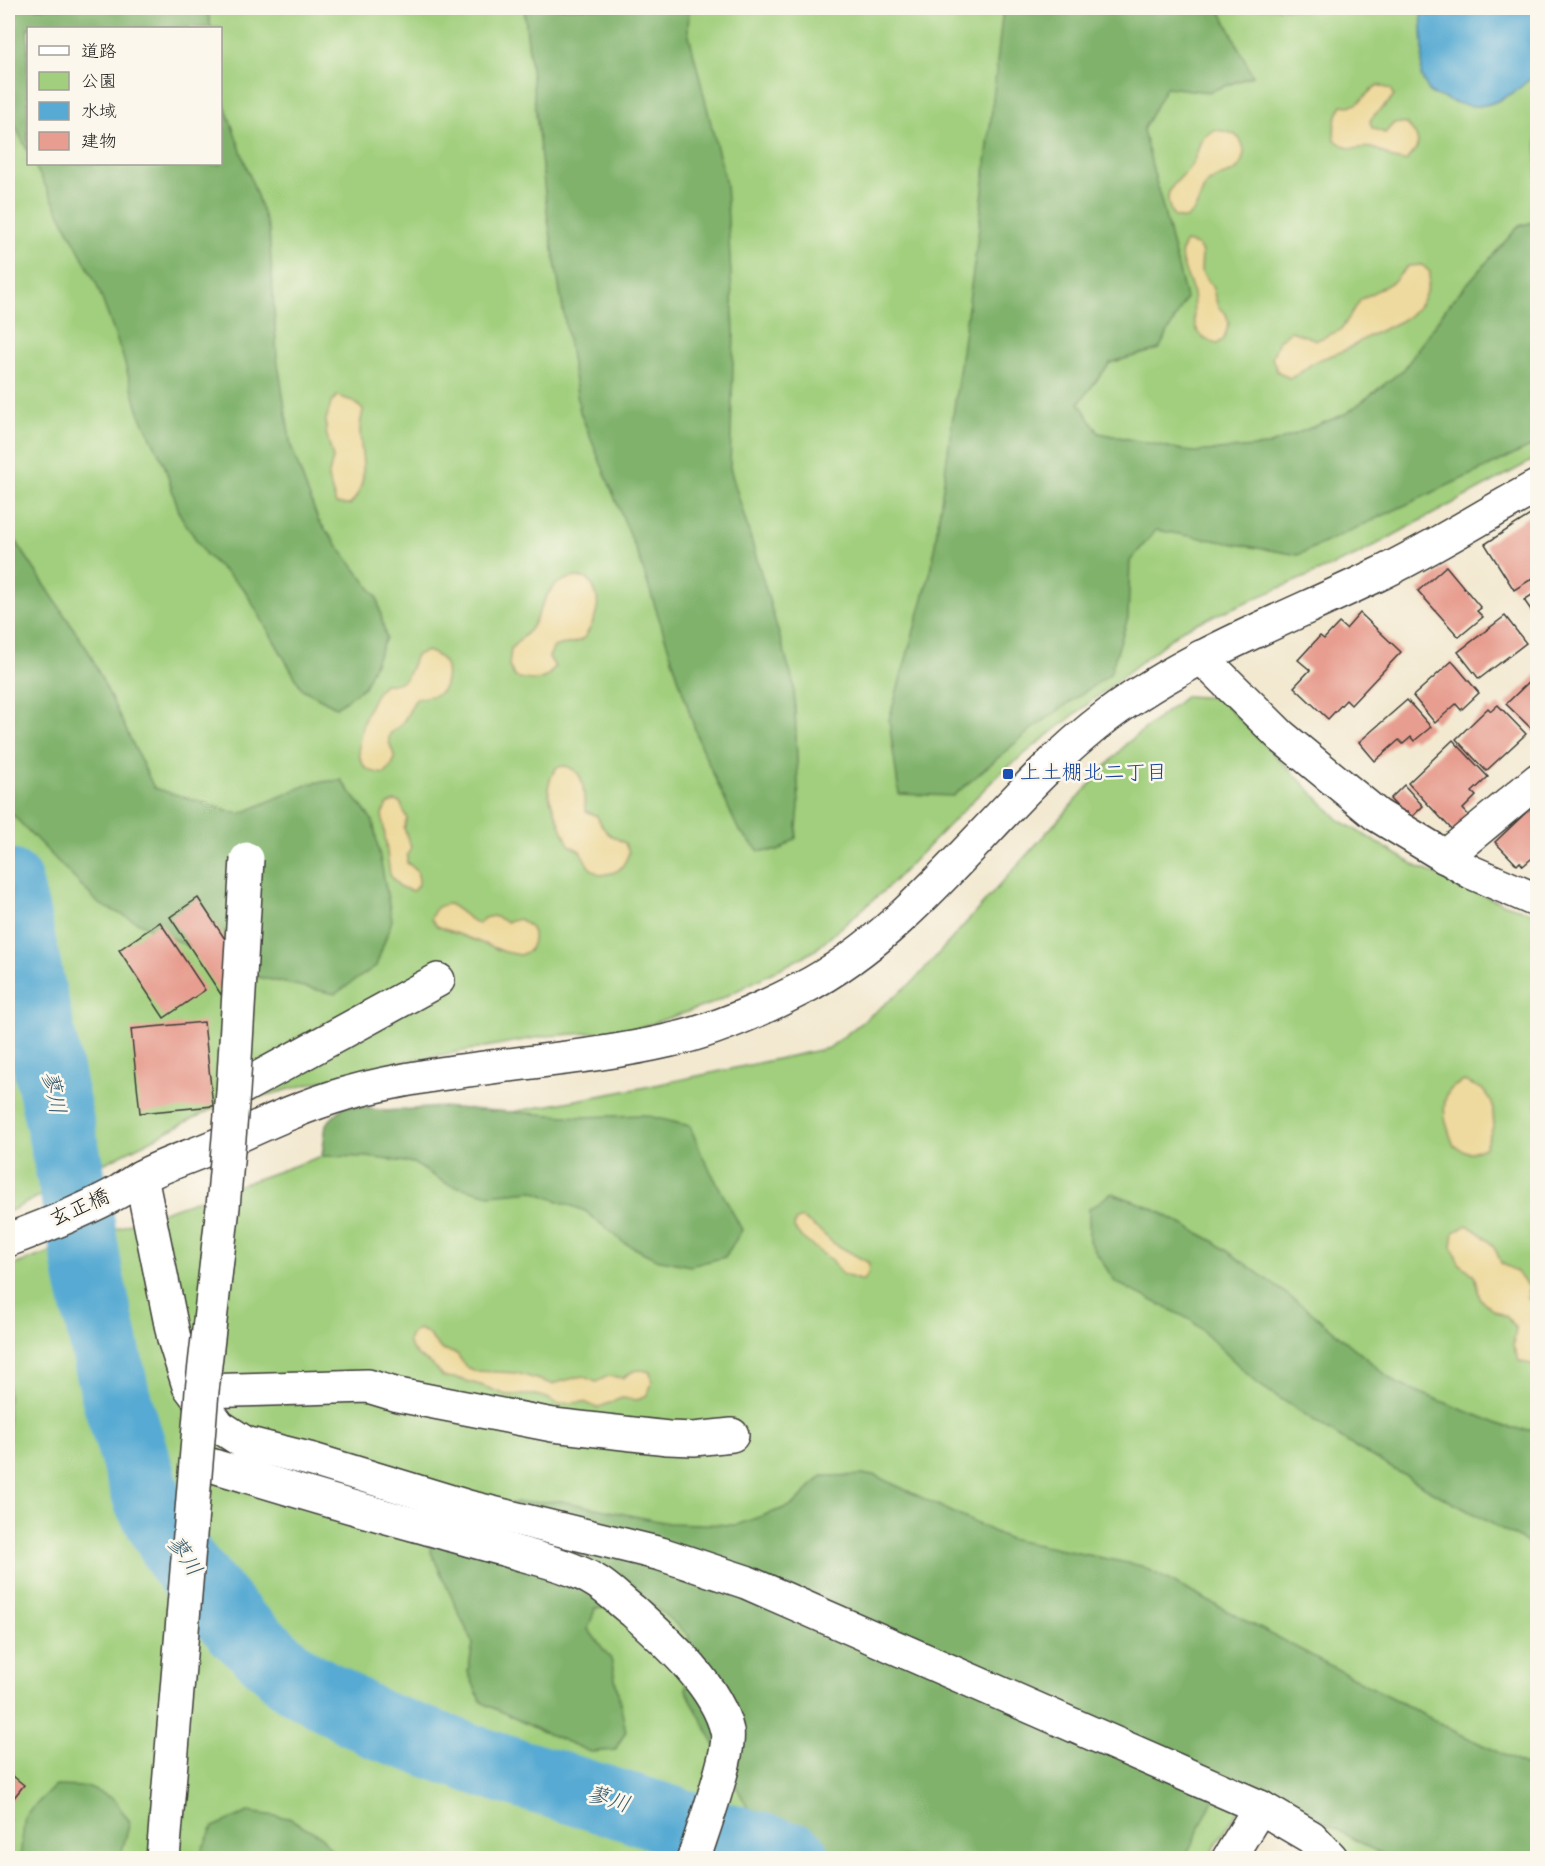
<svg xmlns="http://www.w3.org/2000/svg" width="1545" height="1866" font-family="'Indie Flower','Klee One',sans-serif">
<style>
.green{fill:#a1cf7d;stroke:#5e764c;stroke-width:1.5;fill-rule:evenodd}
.forest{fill:#80b26c;stroke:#4e6744;stroke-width:1.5}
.sand{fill:#eeda9e;stroke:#857b5d;stroke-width:1.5}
.water{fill:#57aad3;stroke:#3a6378;stroke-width:1.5}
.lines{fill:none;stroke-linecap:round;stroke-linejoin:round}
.river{stroke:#57aad3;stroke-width:69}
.building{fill:#e79e90}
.minor-casing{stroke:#3c3b37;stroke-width:36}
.minor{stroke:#fff;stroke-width:33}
.minor-bridge-casing{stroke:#3c3b37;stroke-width:36;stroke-linecap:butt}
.minor-bridge{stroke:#fff;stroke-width:33}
.transit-dot{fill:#1a4fb4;stroke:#fbf7ec;stroke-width:2}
.labels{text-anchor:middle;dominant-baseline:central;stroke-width:5;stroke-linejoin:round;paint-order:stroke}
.transit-label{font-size:21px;fill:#164399;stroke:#fbf7ec;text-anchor:start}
.street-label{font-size:21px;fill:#1c1c1c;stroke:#fbf7ec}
.water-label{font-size:22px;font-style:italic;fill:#375c6e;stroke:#fbf7ec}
</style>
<rect width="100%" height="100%" fill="#fbf7ec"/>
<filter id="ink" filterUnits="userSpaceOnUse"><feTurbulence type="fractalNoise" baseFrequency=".0167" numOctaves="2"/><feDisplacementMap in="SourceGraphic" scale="12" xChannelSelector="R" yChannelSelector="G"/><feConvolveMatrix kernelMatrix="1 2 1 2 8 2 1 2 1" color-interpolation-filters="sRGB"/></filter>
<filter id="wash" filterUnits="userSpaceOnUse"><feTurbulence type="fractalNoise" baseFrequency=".008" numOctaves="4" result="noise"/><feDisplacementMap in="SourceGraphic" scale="24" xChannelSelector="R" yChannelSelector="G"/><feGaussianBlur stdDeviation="1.35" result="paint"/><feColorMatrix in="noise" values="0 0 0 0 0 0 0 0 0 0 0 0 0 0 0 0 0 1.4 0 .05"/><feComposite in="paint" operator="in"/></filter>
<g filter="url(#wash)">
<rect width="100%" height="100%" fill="#f3e9d1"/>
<g class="green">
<path d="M8 8H1537V458L1355 556 1183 629 999 774 888 887 814 951 711 1004 632 1030 546 1036 375 1067 210 1110 8 1212ZM28 28H220V164H28Z"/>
<path d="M1186 696 1219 698 1339 820 1418 867 1502 903 1537 914V1858H1349L1241 1806 1208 1858H8V1267L322 1156 362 1140 410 1115 512 1112 641 1088 829 1048 914 981 1126 744Z"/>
</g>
<g class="forest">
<path d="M8 8H207L211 28H28V152L8 111Z"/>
<path d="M524 8H689L688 31 726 184 734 331 730 468 794 685 799 806 796 838 778 851H759L738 829 700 745 640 560 580 412 548 220Z"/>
<path d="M1003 8H1219L1253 76 1208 92 1166 87 1143 130 1186 298 1159 349 1110 363 1079 403 1099 433 1193 452 1266 446 1347 413 1404 369 1449 304 1519 226 1537 221V444L1298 555 1156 530 1130 561 1128 618 1110 674 1032 729 953 796 899 794 889 720 932 566 978 236Z"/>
<path d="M221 85 223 100 269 230 277 357 291 446 318 520 377 597 386 638 364 687 336 707 302 689 244 589 206 555 180 515 164 464 139 413 123 357 97 285 34 164H220Z"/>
<path d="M8 529 89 652 154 788 240 814 311 783 341 780 373 821 392 920 376 966 335 994 249 975 99 904 8 810Z"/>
<path d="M345 1105 386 1111 441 1107 581 1117 644 1115 690 1126 702 1155 742 1230 725 1257 690 1266 656 1259 623 1242 585 1211 532 1191 490 1195 447 1184 413 1163 367 1157 322 1156 326 1124Z"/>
<path d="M1112 1193 1150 1207 1215 1242 1306 1308 1396 1383 1506 1427 1537 1431V1548L1442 1497 1350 1444 1258 1384 1191 1320 1115 1282 1089 1241V1209Z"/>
<path d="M874 1475 1009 1539 1142 1566 1460 1734 1537 1771V1858H1388L1263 1788 1216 1794 1185 1858H821L769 1829 746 1805 686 1690 689 1636 650 1602 595 1609 588 1629 611 1659 626 1731 615 1750 591 1752 541 1731 481 1702 468 1672 473 1644 431 1552 427 1532 472 1505 561 1501 668 1523 736 1525 793 1505 822 1476Z"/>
<path d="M55 1786 87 1787 114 1799 130 1822 120 1858H20L25 1815Z"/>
<path d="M248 1812 289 1818 321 1836 337 1858H198L213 1827Z"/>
</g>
<g class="sand">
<path d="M1378 85 1390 89 1394 96C1387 107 1376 110 1370 121L1372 128 1385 133 1394 123 1407 124C1421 139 1422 146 1406 161 1387 160 1390 154 1375 149 1359 143 1357 157 1335 140 1333 126 1335 117 1342 105 1363 109 1362 94 1378 85Z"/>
<path d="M1214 130C1225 131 1237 132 1242 143 1244 148 1245 152 1243 157 1239 179 1219 171 1207 184 1201 190 1200 202 1195 209 1193 213 1189 216 1185 219L1174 217C1155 185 1185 182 1194 160 1202 144 1195 141 1214 130Z"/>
<path d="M1186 242 1197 245 1202 252 1201 271 1212 286 1218 307 1226 314 1229 323 1224 339 1217 344C1209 342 1202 339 1198 331 1191 320 1195 307 1193 294 1191 278 1173 258 1186 242Z"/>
<path d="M1422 265 1430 272C1427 313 1404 320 1371 335 1361 340 1353 347 1343 351 1334 355 1325 357 1316 361 1305 367 1303 374 1289 378L1277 371 1272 358 1279 340 1291 331 1317 340 1341 330 1361 299 1393 282 1408 266Z"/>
<path d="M337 396 353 401 363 410C362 416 360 423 360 429 360 458 372 480 350 505L336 504 328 478 333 458 326 432V420L331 403Z"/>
<path d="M576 577 588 579C600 595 600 607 592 624 589 630 587 636 581 640 573 645 563 643 554 647L549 657 555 667C544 684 532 681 515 677L509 666 511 649C517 641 526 635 531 628 546 605 543 582 576 577Z"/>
<path d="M427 651C441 656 449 663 446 680 445 685 444 690 439 693 434 697 422 697 416 699 410 707 408 717 401 724 398 728 393 730 390 734 384 748 406 755 384 774 378 773 371 772 366 768 348 751 369 698 384 684 408 686 408 674 416 655Z"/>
<path d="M566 766C589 774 581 793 586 811L597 816C605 834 609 835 625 843L629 853C622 870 619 873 600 875L589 867 580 851 569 845 564 834 550 799 548 788 551 777 557 767Z"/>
<path d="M394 801 400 802 407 819 404 828 411 847 407 856V863C417 869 419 873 419 884L413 891 400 887 390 875 382 814 387 805Z"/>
<path d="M449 904C459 909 471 922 479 924L484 918 493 916 507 922 519 919C534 927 537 935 529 951L520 955 505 952 437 926 431 919C434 908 439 905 449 904Z"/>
<path d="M1464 1081 1482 1089 1492 1102 1494 1125 1485 1147 1469 1153 1454 1146C1448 1130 1437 1104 1451 1089 1454 1086 1460 1083 1464 1081Z"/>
<path d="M802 1218 820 1231 833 1243 869 1263 868 1274 862 1281 842 1274 831 1260 802 1238 794 1228 795 1221Z"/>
<path d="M1467 1225C1485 1236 1494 1242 1501 1263L1516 1271 1528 1287V1298L1537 1309V1362L1534 1365 1519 1361 1513 1346 1516 1329 1507 1317 1495 1311 1480 1299 1474 1275 1459 1263 1452 1246 1454 1232Z"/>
<path d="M418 1329 426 1332 442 1350 457 1354 466 1367 476 1371 517 1373 552 1384 582 1376 596 1382 608 1376 623 1378C633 1370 638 1368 650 1372L652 1383 647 1395 637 1400 622 1398 597 1408 584 1402 557 1404 547 1398 536 1395H506L483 1386 456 1378 443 1377C440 1373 437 1368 433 1366 421 1356 415 1358 408 1341L412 1333Z"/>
</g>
<path class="water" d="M1421 8H1537V76C1528 78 1522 87 1514 92 1480 114 1465 107 1430 93L1421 76 1423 50Z"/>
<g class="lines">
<path class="river" d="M8 883 16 916 78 1210 89 1276 116 1397 148 1500 182 1562 238 1628 295 1679 376 1724 487 1764 796 1858"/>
</g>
<g id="blocks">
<g class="building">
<path d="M1538 510V575L1514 590 1485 544Z"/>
<path d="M1446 566 1481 608 1477 611 1483 617 1459 637 1418 591Z"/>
<path d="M1538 591V620L1524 600Z"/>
<path d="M1360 613 1401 652 1351 705 1346 700 1328 719 1294 687 1310 670 1298 660 1320 636 1324 639 1339 623 1346 629Z"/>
<path d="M1505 616 1526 643 1479 679 1458 652Z"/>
<path d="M1452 661 1479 693 1461 710 1456 704 1435 723 1413 696Z"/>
<path d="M1538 673V735L1506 704Z"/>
<path d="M1407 700 1431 727 1414 741 1411 737 1403 744 1399 740 1375 761 1359 742Z"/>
<path d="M1498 705 1526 734 1486 771 1456 739 1488 708 1491 711Z"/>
<path d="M1453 740 1488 777 1472 792 1476 796 1463 809 1472 819 1456 834 1408 783Z"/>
<path d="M1404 785 1423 806 1412 817 1407 812 1404 814 1390 799Z"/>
<path d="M1538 801V853L1523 866 1520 862 1517 865 1495 842Z"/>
<path d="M198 898 242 965 224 999 170 917Z"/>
<path d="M160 922 205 990 164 1018 119 950Z"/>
<path d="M204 1022 213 1106 140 1113 131 1029Z"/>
<path d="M8 1772 24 1785 8 1805Z"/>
</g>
</g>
</g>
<g filter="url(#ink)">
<use href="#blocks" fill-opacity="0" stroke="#3c3b37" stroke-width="1.5"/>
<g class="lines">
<g class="minor-casing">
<g id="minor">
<path d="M1201 657 1281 736 1377 815 1471 872 1538 901"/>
<path d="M1445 857 1538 780"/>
<path d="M233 1092 438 980"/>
<path d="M141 1177 174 1339 189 1386 219 1426 245 1443 313 1460 468 1507 661 1554 746 1582 1260 1807 1311 1837 1331 1858"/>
<path d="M8 1240C43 1227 87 1210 120 1191 127 1187 134 1181 141 1177 167 1163 196 1155 222 1143 262 1125 302 1106 344 1094 450 1064 564 1065 671 1040 714 1031 762 1009 801 989 924 925 998 799 1107 716 1188 655 1286 619 1377 575 1432 549 1484 515 1538 486"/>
<path d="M202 1391 368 1386 398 1395 553 1425 668 1438 694 1439 732 1435"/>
<path d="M197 1461C271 1483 345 1506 420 1526 454 1536 487 1544 521 1554 547 1561 575 1568 597 1582 610 1590 621 1602 633 1611 666 1641 717 1686 727 1731 732 1751 701 1835 694 1858"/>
<path d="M1229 1858 1260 1807"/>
</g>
</g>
<use href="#minor" class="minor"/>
<g class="minor-bridge-casing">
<path id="minor-bridge" d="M163 1858 202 1391 223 1207 233 1092 247 859"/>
</g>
<use href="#minor-bridge" class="minor-bridge"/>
</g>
</g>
<rect class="transit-dot" x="1002" y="768" width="12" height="12" rx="3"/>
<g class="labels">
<g class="transit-label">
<text x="1020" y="774">上土棚北二丁目</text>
</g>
<g class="street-label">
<text transform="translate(80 1209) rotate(-24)">玄正橋</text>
</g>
<g class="water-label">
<text transform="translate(52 1093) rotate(78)">蓼川</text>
<text transform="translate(183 1557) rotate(56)">蓼川</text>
<text transform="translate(608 1801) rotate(17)">蓼川</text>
</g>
</g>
<rect width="1545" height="1866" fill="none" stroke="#fbf7ec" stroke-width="30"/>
<rect x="27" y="27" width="195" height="138" fill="#fbf7ec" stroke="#a29f99" stroke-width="1.5"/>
<rect x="39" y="46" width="30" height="9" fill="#ffffff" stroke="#a29f99" stroke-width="1.5"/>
<text x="81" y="57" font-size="18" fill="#1c1c1c">道路</text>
<rect x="39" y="72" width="30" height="18" fill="#a1cf7d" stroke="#a29f99" stroke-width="1.5"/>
<text x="81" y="87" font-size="18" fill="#1c1c1c">公園</text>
<rect x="39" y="102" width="30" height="18" fill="#57aad3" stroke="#a29f99" stroke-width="1.5"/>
<text x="81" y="117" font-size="18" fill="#1c1c1c">水域</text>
<rect x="39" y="132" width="30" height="18" fill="#e79e90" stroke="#a29f99" stroke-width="1.5"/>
<text x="81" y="147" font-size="18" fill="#1c1c1c">建物</text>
</svg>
